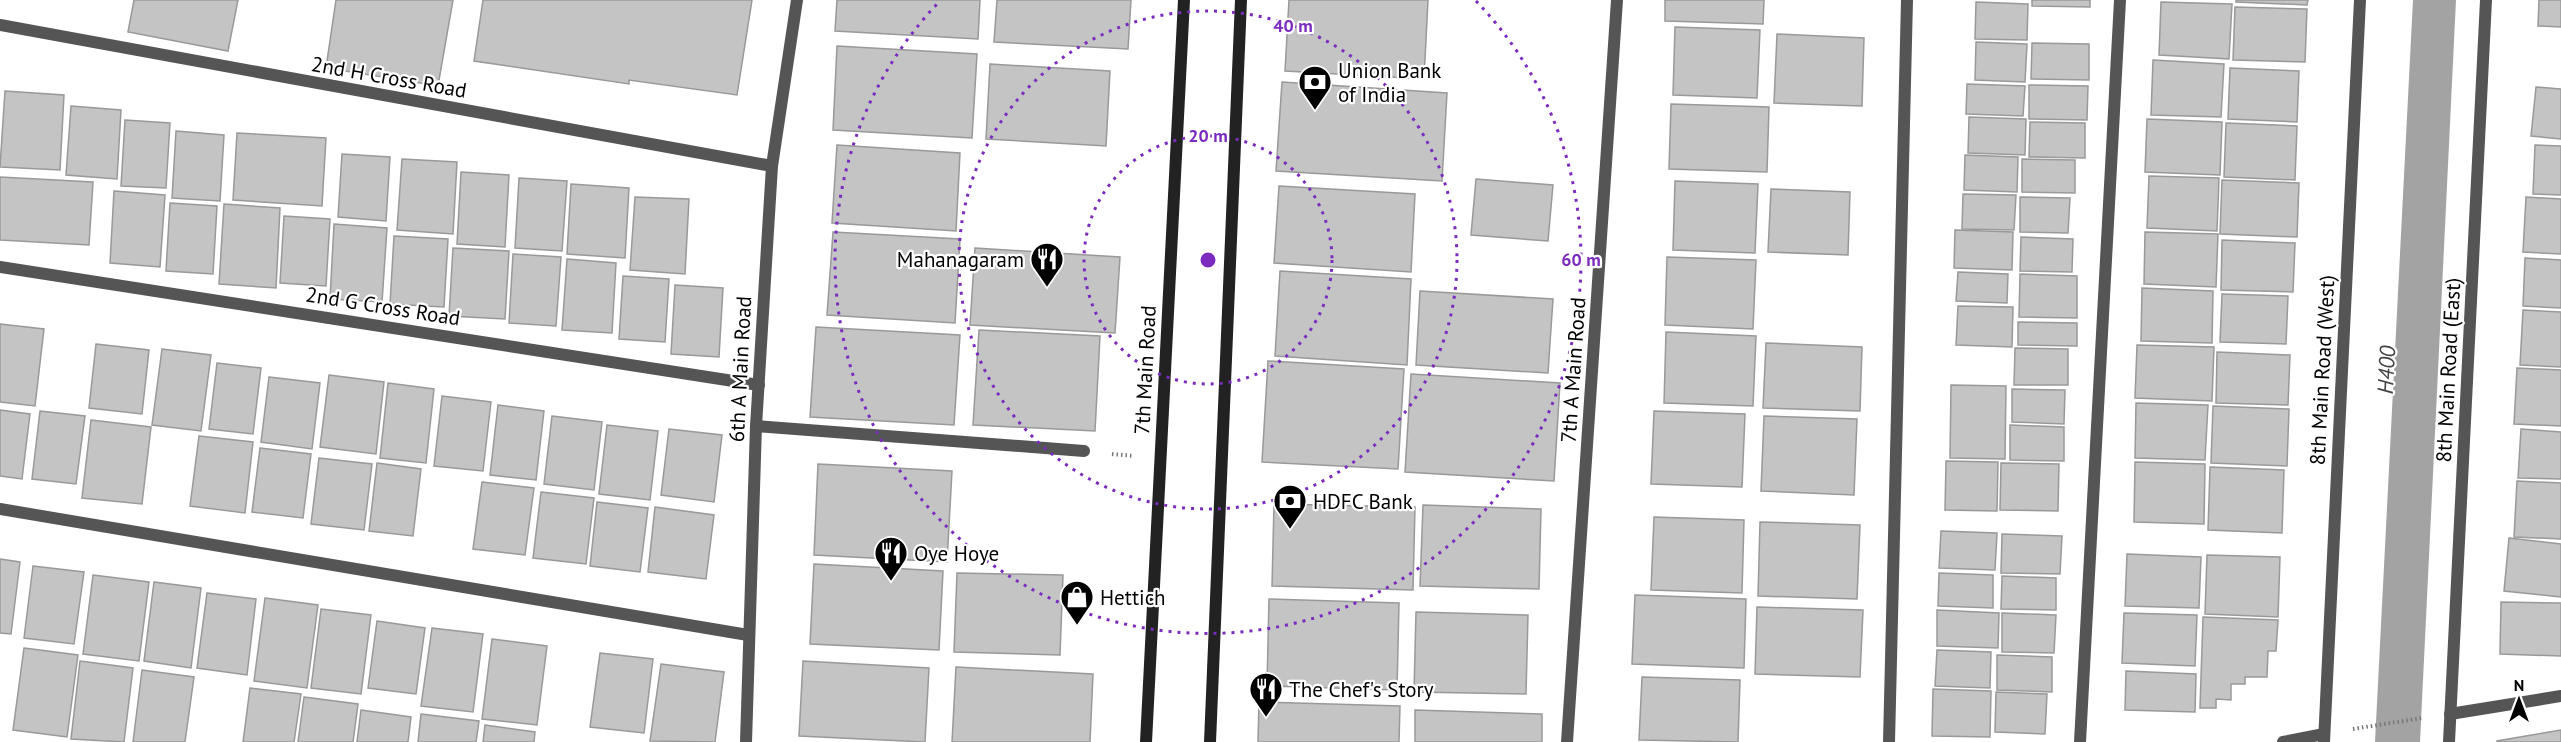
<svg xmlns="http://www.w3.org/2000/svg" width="2561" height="742" font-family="'PT Sans',sans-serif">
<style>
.water{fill:#a3a3a3}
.building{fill:#c4c4c4;stroke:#999;stroke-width:1.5}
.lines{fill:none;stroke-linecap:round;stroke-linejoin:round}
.path{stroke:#777;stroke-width:4;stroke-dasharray:1.5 3;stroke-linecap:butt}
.street{stroke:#555;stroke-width:12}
.secondary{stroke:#222;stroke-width:12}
.ring{fill:none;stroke:#7b2cbf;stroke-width:3;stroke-dasharray:3 6}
.labels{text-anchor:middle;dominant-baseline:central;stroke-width:4.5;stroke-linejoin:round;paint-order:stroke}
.poi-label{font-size:21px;fill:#000;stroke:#fff;text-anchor:start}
.street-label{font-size:21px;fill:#000;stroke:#fff}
.water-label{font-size:22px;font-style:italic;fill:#444;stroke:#fff}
.centre{fill:#7b2cbf;stroke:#fff;stroke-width:3}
.ring-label{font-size:18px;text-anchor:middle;font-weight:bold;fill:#7b2cbf;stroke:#fff;stroke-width:4.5;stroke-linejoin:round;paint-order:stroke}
</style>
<rect width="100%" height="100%" fill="#fff"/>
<path class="water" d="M2413 0H2456L2420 742H2375Z"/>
<g class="building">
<path d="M134 0H238L228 51 128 32Z"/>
<path d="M336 0H453L438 86 326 68Z"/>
<path d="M483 0H752L737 95 629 80V84L474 61Z"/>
<path d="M837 0H980L978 39 835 31Z"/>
<path d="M997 0H1131L1128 49 994 42Z"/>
<path d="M1289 0H1428L1424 79 1285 71Z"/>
<path d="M1665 0H1764L1763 24 1665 21Z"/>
<path d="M2032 0H2090V7L2032 6Z"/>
<path d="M2236 0H2308L2307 5 2236 2Z"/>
<path d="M2539 0H2561V27L2538 26Z"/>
<path d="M1976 2 2028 4 2027 40 1975 39Z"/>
<path d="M2161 2 2232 4 2229 59 2159 55Z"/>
<path d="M2235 7 2307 9 2305 62 2233 60Z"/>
<path d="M1675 27 1760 30 1757 98 1673 95Z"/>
<path d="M1777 34 1864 38 1862 106 1774 103Z"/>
<path d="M1976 42 2027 44 2025 82 1975 80Z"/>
<path d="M2032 43 2089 44V80L2031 79Z"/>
<path d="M837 46 977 54 972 138 833 130Z"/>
<path d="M2153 60 2224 64 2221 117 2151 115Z"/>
<path d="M990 64 1110 71 1106 146 986 139Z"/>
<path d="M2230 68 2299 71 2297 122 2228 119Z"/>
<path d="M1282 82 1447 93 1442 181 1276 171Z"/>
<path d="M1967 84 2025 86 2023 116 1966 114Z"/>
<path d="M2029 85 2088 86 2087 120 2029 119Z"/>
<path d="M2536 87 2561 89V139L2531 136Z"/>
<path d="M5 91 64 95 60 170 0 167Z"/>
<path d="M1671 104 1769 107 1767 172 1669 169Z"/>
<path d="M71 106 121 110 117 179 66 175Z"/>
<path d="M1969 117 2026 119 2025 155 1968 153Z"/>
<path d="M2147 119 2222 122 2220 175 2145 172Z"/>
<path d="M125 120 170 123 166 188 121 186Z"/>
<path d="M2030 122 2085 123V158L2029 157Z"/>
<path d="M2226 123 2297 126 2295 180 2224 177Z"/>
<path d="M176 131 224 135 220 201 172 198Z"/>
<path d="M237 133 326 138 322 206 233 200Z"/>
<path d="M837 145 960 153 956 231 832 223Z"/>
<path d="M2535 145 2561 146V195L2533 194Z"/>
<path d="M342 154 390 157 386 221 338 217Z"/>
<path d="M1965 155 2018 157 2017 192 1964 190Z"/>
<path d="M402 159 457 162 453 234 397 230Z"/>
<path d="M2022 159 2075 160V193L2022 192Z"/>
<path d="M461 172 509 175 505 247 457 244Z"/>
<path d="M2149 176 2219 178 2217 231 2147 228Z"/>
<path d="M0 177 93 182 89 245 0 240Z"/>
<path d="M519 178 567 181 562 251 515 248Z"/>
<path d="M1476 179 1553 185 1548 241 1471 235Z"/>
<path d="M2222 180 2299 183 2297 237 2220 234Z"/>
<path d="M1675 181 1758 184 1755 253 1673 250Z"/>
<path d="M571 184 629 188 625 258 567 254Z"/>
<path d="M1279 186 1415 194 1411 272 1274 263Z"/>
<path d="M1771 189 1850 192 1848 255 1768 252Z"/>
<path d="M114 191 165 195 160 267 110 263Z"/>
<path d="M1963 194 2016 195 2014 230 1962 229Z"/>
<path d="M635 197 689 199 685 274 630 270Z"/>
<path d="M2020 197 2070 198 2068 233 2020 232Z"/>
<path d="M2526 197 2561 199V254L2523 252Z"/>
<path d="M170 203 217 206 213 274 166 271Z"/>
<path d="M224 204 280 208 276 288 219 284Z"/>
<path d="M284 216 330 219 326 286 280 283Z"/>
<path d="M334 224 387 228 382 302 330 299Z"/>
<path d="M1955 230 2013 232 2012 270 1954 268Z"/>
<path d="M833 232 960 239 955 323 827 315Z"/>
<path d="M2145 232 2218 234 2216 287 2144 284Z"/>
<path d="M394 236 448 239 444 307 390 304Z"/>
<path d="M2021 237 2073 239 2072 272 2020 271Z"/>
<path d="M2222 240 2295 243 2293 292 2221 290Z"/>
<path d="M453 248 509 251 505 319 449 316Z"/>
<path d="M975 248 1120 257 1115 333 970 325Z"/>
<path d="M513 254 561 257 556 326 509 323Z"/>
<path d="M1667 257 1756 260 1753 329 1665 325Z"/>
<path d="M2525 258 2561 260V308L2523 306Z"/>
<path d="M567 259 616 263 612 333 562 330Z"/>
<path d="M1280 271 1411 279 1407 365 1275 356Z"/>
<path d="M1958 272 2008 274 2007 303 1956 301Z"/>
<path d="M2020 274 2077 276V318L2019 317Z"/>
<path d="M623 276 669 279 665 342 619 339Z"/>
<path d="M675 285 723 288 719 357 671 354Z"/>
<path d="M2142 288 2213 291 2212 343 2141 341Z"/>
<path d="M1420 291 1553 299 1548 373 1416 365Z"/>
<path d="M2222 294 2288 296 2286 344 2220 342Z"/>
<path d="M1958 306 2013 307 2012 347 1956 345Z"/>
<path d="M2523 310 2561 312V367L2520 365Z"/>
<path d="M2018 322 2077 323V346L2018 345Z"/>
<path d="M0 324 44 329 35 406 0 402Z"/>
<path d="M816 327 960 335 954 425 810 417Z"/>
<path d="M979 330 1100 336 1095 431 973 425Z"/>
<path d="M1666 332 1756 336 1753 406 1664 403Z"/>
<path d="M1766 343 1862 347 1860 411 1763 408Z"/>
<path d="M96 344 149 350 142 414 89 408Z"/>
<path d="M2137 345 2214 347 2212 401 2135 398Z"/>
<path d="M2015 348 2068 349V385H2014Z"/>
<path d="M162 349 211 355 201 431 152 425Z"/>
<path d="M2217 352 2290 355 2288 405 2216 403Z"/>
<path d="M1268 361 1404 369 1398 469 1262 462Z"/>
<path d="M217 363 261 368 253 434 209 429Z"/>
<path d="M2517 368 2561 370V426L2514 424Z"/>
<path d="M1411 374 1560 383 1554 481 1405 472Z"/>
<path d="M329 375 384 382 376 454 320 447Z"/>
<path d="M269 377 320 383 312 449 261 442Z"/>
<path d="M388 383 434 389 426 463 380 458Z"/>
<path d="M1951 385 2006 386 2005 459 1950 458Z"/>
<path d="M2012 389 2065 390 2064 424 2012 422Z"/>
<path d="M442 396 491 402 483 471 434 466Z"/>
<path d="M2136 403 2208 405 2205 460 2135 458Z"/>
<path d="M498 405 544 411 536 480 490 475Z"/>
<path d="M2213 406 2289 409 2287 466 2211 463Z"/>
<path d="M0 410 30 414 22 479 0 476Z"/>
<path d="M40 411 85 416 76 484 32 479Z"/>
<path d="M1654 411 1745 414 1742 487 1651 484Z"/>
<path d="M552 416 602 422 594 490 544 484Z"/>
<path d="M1764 416 1857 419 1854 495 1761 491Z"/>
<path d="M91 420 151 427 142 504 82 498Z"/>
<path d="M607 425 658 431 650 500 599 494Z"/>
<path d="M2010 425 2064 427V461L2010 460Z"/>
<path d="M669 429 722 435 714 502 661 495Z"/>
<path d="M2521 429 2561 432V479L2518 478Z"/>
<path d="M199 436 253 442 245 513 190 506Z"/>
<path d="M260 448 311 454 303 518 252 512Z"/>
<path d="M319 458 372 464 364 530 311 524Z"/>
<path d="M1946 461 1998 462 1997 511 1945 510Z"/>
<path d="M2135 462 2205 464 2204 524 2134 522Z"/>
<path d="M377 463 421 469 413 536 369 531Z"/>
<path d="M2001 463 2059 464 2058 511 2000 510Z"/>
<path d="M818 464 952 471 947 562 814 555Z"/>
<path d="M2210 467 2284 470 2282 533 2208 530Z"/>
<path d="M2517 481 2561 483V539L2514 537Z"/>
<path d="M482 482 534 488 525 555 473 549Z"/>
<path d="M541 492 594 498 586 564 533 558Z"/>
<path d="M597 502 648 508 640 572 590 566Z"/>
<path d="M1274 504 1415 507 1413 590 1272 586Z"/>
<path d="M1423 505 1541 509 1539 589 1420 586Z"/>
<path d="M655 507 714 515 706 579 648 572Z"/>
<path d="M1654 517 1744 520 1742 593 1651 590Z"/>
<path d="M1760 522 1860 525 1857 599 1758 596Z"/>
<path d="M1941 531 1997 533 1995 570 1939 568Z"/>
<path d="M2002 534 2062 536 2060 574 2001 573Z"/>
<path d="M2509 538 2561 544V597L2504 591Z"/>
<path d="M2127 554 2201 557 2199 608 2125 606Z"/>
<path d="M2207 555 2280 557 2278 617 2205 614Z"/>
<path d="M0 559 20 562 11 634 0 633Z"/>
<path d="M814 564 943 571 939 650 810 644Z"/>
<path d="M33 566 84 572 74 644 24 638Z"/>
<path d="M957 573 1063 575 1060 655 954 652Z"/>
<path d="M1939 573 1993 575V608L1938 606Z"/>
<path d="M93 575 149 582 139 661 83 654Z"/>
<path d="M2002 576 2056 578V610L2001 609Z"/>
<path d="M154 582 201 588 191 668 144 661Z"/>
<path d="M207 593 256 599 247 675 197 668Z"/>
<path d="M1635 595 1746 599 1744 668 1632 664Z"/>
<path d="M265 598 318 605 307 688 254 681Z"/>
<path d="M1269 599 1399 603 1397 690 1267 686Z"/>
<path d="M2501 602 2561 603V656L2500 654Z"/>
<path d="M1757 607 1863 610 1860 677 1755 674Z"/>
<path d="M321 609 371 615 361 694 311 688Z"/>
<path d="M1937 610 1999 613 1998 648 1937 646Z"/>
<path d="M1416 612 1528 615 1526 694 1414 692Z"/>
<path d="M2002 613 2056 615 2054 653 2002 652Z"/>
<path d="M2124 613 2197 615 2195 666 2122 663Z"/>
<path d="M2203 617 2278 620 2276 651H2268L2267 677H2245V684H2231V700L2216 699V708H2200Z"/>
<path d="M377 621 425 628 416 694 368 688Z"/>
<path d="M432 628 483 634 473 712 421 706Z"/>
<path d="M492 639 547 646 537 725 482 719Z"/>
<path d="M24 648 78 655 67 737 13 730Z"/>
<path d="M1937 650 1991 652 1990 688 1935 686Z"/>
<path d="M600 653 653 659 644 733 590 727Z"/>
<path d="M1997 655 2052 657V692L1997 690Z"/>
<path d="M80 661 133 668 124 742 71 739Z"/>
<path d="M803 661 929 668 925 742 799 736Z"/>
<path d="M661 664 724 672 715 742 650 741Z"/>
<path d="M956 667 1093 674 1090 742H952Z"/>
<path d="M142 670 194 677 185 742H133Z"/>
<path d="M2126 671 2196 674 2195 712 2125 710Z"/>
<path d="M1642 677 1740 680 1738 742 1639 740Z"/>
<path d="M250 688 301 694 294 742H243Z"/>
<path d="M1933 689 1991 691 1990 737 1932 736Z"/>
<path d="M1996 692 2047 694 2045 734 1995 732Z"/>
<path d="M304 697 358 704 353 742H298Z"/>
<path d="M1259 702 1400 706 1399 742H1258Z"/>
<path d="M361 710 411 717 408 742H357Z"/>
<path d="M1415 710 1542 714V742H1415Z"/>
<path d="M421 714 479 721 476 742H418Z"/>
<path d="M485 725 535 732 534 742H483Z"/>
<path d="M2561 730V742H2497V741Z"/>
</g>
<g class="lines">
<g class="path">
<path d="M1112 454 1134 456"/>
<path d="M2353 729 2422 718"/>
</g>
<g class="street">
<path d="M0 25 772 166"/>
<path d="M0 267 759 385"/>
<path d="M756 426 1084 451"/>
<path d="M0 509 748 635"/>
<path d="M2450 714 2561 696"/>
<path d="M746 742 756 426 772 166 797 0"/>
<path d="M1567 742 1617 0"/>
<path d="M1889 742 1907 0"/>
<path d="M2080 742 2120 0"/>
<path d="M2283 742 2324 734"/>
<path d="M2324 742 2360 0"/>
<path d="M2449 742 2486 0"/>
</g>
<g class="secondary">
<path d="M1146 742 1184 0"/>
<path d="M1210 742 1241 0"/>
</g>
</g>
<g class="ring">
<circle cx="1208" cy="260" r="124"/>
<circle cx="1208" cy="260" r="249"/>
<path d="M1476 1A373 373 0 1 1 940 1"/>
</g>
<defs>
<g id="bank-pin" transform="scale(1.725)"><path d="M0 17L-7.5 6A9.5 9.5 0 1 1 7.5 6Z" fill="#000" stroke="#fff"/><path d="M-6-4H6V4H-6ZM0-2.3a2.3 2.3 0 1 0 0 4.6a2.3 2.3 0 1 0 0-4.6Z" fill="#fff"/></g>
<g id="restaurant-pin" transform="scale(1.725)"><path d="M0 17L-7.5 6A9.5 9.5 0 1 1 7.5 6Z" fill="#000" stroke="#fff"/><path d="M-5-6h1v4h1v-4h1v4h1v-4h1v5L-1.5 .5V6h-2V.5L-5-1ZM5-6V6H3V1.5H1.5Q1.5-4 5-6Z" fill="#fff"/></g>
<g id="shop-pin" transform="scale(1.725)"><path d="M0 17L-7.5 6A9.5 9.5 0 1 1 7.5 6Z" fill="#000" stroke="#fff"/><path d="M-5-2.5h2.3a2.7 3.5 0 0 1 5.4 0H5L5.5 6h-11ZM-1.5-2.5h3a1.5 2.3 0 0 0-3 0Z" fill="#fff"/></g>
</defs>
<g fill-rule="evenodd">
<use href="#bank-pin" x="1315" y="82"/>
<use href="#restaurant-pin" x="1047" y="259"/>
<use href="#bank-pin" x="1290" y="501"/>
<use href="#restaurant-pin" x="891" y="553"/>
<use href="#shop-pin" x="1077" y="597"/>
<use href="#restaurant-pin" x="1266" y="689"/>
</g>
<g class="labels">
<g class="poi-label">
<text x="1338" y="70">Union Bank<tspan x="1338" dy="24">of India</tspan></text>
<text x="1024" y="259" text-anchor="end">Mahanagaram</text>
<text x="1313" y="501">HDFC Bank</text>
<text x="914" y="553">Oye Hoye</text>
<text x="1100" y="597">Hettich</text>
<text x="1289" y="689">The Chef's Story</text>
</g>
<g class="street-label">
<text transform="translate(389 77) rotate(10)">2nd H Cross Road</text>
<text transform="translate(383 306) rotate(9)">2nd G Cross Road</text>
<text transform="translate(740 369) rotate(-87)">6th A Main Road</text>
<text transform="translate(1145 370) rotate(-87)">7th Main Road</text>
<text transform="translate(1573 370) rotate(-86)">7th A Main Road</text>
<text transform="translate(2322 370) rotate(-87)">8th Main Road (West)</text>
<text transform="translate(2448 370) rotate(-87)">8th Main Road (East)</text>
</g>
<g class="water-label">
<text transform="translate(2386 370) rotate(-87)">H400</text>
</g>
</g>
<circle cx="1208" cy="260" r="9" class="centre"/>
<g class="ring-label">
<text x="1293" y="32">40 m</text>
<text x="1208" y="142">20 m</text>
<text x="1581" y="266">60 m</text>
</g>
<g transform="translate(2519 700)" stroke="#ffffff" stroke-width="4.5" paint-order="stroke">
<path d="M0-4.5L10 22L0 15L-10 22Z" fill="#000000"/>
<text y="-9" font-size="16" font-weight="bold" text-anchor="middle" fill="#000000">N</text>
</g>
</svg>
